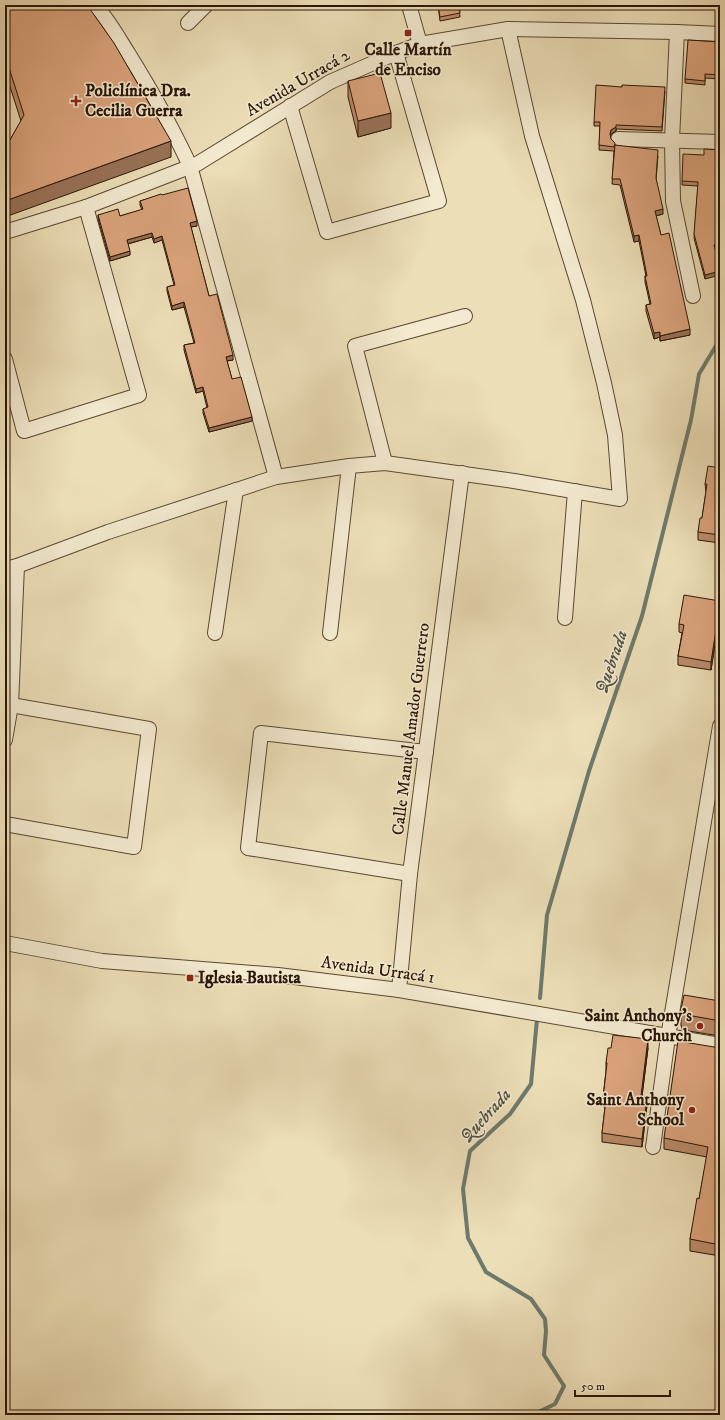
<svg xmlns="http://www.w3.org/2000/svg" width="725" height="1420" font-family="'IM FELL DW Pica',serif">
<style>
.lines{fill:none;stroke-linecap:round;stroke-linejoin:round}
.stream{stroke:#6d7a6d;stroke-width:4}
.minor-casing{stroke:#5a4832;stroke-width:16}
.minor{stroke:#f3ead0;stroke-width:14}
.wall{fill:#bc8c6b;stroke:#2a1606}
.shaded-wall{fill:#997257;stroke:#2a1606}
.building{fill:#dba37c;stroke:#2a1606}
.poi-dot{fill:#8f2418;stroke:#f3ead0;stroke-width:1.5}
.labels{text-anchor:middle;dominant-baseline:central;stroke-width:3;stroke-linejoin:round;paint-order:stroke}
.poi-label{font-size:17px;font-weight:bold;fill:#2a1606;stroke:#f3ead0;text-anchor:start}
.street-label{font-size:17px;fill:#2a1606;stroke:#f3ead0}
.water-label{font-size:18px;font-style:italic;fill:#515042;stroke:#f3ead0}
</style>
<rect width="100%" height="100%" fill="#ecdeb7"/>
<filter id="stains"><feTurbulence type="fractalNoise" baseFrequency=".005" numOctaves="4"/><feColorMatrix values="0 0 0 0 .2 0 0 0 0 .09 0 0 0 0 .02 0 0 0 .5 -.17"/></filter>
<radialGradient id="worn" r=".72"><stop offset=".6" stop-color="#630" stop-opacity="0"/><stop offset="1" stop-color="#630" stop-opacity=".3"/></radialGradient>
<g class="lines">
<g class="stream">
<path d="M540 998 547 915 589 771 642 616 691 420 699 374 720 339"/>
<path d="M532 1415 555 1404 564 1386 544 1355 546 1331 545 1319 531 1299 486 1272 468 1238 463 1189 470 1151 510 1114 531 1084 537 1019"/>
</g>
<g class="minor-casing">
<g id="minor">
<path d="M95 5C108 19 118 37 128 53 151 90 172 127 190 166L276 477"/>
<path d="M409 5 420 44"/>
<path d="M188 23 206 5"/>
<path d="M677 32 672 140 673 201 693 296"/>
<path d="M290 106 327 232 439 201 396 53"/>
<path d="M618 139 720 142"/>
<path d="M5 232 86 207 197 164 330 82 396 53 420 44 508 29 677 32 720 34"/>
<path d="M5 359 24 431 139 395 86 207"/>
<path d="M385 463 355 346 465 316"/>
<path d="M5 569 17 566 108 532 276 477 349 466 385 463 514 481 620 499 615 435 604 383 583 300 532 136 508 29"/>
<path d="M565 618 575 491"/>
<path d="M215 633 236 490"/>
<path d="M330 633 349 466"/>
<path d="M5 740 11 705 17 566"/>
<path d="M5 824 134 847 149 729 11 705"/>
<path d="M410 874 248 848 261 733 426 752"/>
<path d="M5 943 102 961 278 975 399 990 720 1045"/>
<path d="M399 990 410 874 462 473"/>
<path d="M653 1147 668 1037 720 726"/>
</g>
</g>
<use href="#minor" class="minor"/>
</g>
<g class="wall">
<path d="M5 5 171 157 10 140 21 121 5 71Z"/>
<path d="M438 5H459L460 17 440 21Z"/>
<path d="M720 42V79L705 78V85L685 83V79Z"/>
<path d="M348 81 391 128 358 137 348 97Z"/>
<path d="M665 91 662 131 616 129V131L611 134 610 137 611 139 615 145 658 156 656 180 663 214 656 216 661 235 690 335 660 341V337L654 339 646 311V305L650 304 645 282V276H646L639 241 634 242 620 185 612 184 614 151 599 150 600 126H594V122Z"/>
<path d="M704 155 720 239V248L715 249 705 279 694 238 698 186 682 185V181Z"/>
<path d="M162 195 197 226 191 227 209 296 233 360 227 361 232 379 252 421 209 432 203 413V409L207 408 203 391 196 393 184 350V345L194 343 184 307 172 310 167 291V287L174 285 162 240 154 243 152 237 128 244 130 255 110 261 98 219V215L120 216 142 210 140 205V201Z"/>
<path d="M720 468V543L698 540V532L702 518 706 492 705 484Z"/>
<path d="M720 601V630L719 639 716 638 711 670 678 665V656L682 633 679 632V624Z"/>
<path d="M720 1001V1036L682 1030 681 1025V1009Z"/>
<path d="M611 1048H648L642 1096 647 1105 642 1147 602 1142V1133L605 1107 603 1106V1098L606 1071V1063Z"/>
<path d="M720 1048V1256L690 1251V1239L699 1199 707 1157 664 1149V1138Z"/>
</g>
<g class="shaded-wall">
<path d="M391 113V128L358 137V121Z"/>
<path d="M616 127V131L611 134 610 138V134L611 130Z"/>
<path d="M171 141V157L5 217V201Z"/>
<path d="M663 209V214L655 216V211Z"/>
<path d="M197 221V226L190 227V223Z"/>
<path d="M152 233V237L127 244V240Z"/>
<path d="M639 235V241L634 242V236Z"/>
<path d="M162 236V240L154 243V239Z"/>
<path d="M720 244V248L714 249V245Z"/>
<path d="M130 251V255L110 261V257Z"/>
<path d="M720 271V275L705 279V275Z"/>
<path d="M184 302V307L172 310V306Z"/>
<path d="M690 329V335L660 341V336Z"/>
<path d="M660 332V337L654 339V333Z"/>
<path d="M233 355V360L226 361V357Z"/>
<path d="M203 387V391L196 393V389Z"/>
<path d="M252 417V421L209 432V428Z"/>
<path d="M720 622V630L719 639V631Z"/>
<path d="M716 630V638L711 670V662Z"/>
<path d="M648 1039V1048L641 1104V1096Z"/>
<path d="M647 1097V1105L642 1147V1139Z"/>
</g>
<g class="building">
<path d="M5 5H87L114 43 171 141 5 201V141L10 140 24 115 5 55Z"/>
<path d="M438 5H459L460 13 440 17Z"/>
<path d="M688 40 720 42V75L705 74V81L685 79Z"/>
<path d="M380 73 391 113 358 121 348 81Z"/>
<path d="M596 85 622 87V85L665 87 662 127 616 125V127L611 130 610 134 611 139 615 143 614 147 599 145 600 122H594Z"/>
<path d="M615 145 658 150 656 178 663 209 655 211 661 235 669 233 690 329 660 336V332L654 333 646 305 651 304 645 276H647L639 235 634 236 620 179H612Z"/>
<path d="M704 149 720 150V220L719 235 720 239V244L714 245 720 268V271L705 275 694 234 698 182 682 181 683 154 704 155Z"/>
<path d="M188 188 197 221 190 223 209 296 217 294 233 355 226 357 232 379 241 377 252 417 209 428 203 409 208 407 203 387 196 389 184 345 195 343 184 302 172 306 167 287 175 285 162 236 154 239 152 233 127 240 130 251 110 257 98 215 118 209 120 216 143 209 140 201 161 194 162 195Z"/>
<path d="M708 466 720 468V535L698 532 700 518H702L707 484H705Z"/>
<path d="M684 595 720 601V608L719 616H720V622L719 631 716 630 711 662 678 656 684 625 679 624Z"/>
<path d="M684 995 720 1001V1021L682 1014 681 1009Z"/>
<path d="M613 1035 648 1039 641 1096 647 1097 642 1139 602 1133 606 1099 603 1098 607 1063H606L608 1048H611Z"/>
<path d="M678 1041 720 1048V1245L690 1239 697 1198 699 1199 708 1147 664 1138Z"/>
</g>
<g class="poi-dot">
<rect x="404" y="29" width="8" height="8" rx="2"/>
<path d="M74 95h4v4h4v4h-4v4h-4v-4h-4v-4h4z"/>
<rect x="186" y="974" width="8" height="8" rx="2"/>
<circle cx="700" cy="1026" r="4"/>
<circle cx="692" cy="1110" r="4"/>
</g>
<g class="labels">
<g class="poi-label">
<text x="408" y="50" text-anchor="middle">Calle Martín<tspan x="408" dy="20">de Enciso</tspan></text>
<text x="85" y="91">Policlínica Dra.<tspan x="85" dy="20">Cecilia Guerra</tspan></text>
<text x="198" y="978">Iglesia Bautista</text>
<text x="692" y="1016" text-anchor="end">Saint Anthony's<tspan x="692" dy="20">Church</tspan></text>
<text x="684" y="1100" text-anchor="end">Saint Anthony<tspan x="684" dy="20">School</tspan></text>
</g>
<g class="street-label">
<text transform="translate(298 83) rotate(-30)">Avenida Urracá 2</text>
<text transform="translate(411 729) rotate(-83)">Calle Manuel Amador Guerrero</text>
<text transform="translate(378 970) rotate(8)">Avenida Urracá 1</text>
</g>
<g class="water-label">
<text transform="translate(612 662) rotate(-71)">Quebrada</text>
<text transform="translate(486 1116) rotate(-48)">Quebrada</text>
</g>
</g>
<rect width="725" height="1420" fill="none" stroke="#ecdeb7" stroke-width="20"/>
<rect x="6" y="6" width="713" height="1408" fill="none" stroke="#2a1606" stroke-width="2"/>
<rect x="10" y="10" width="705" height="1400" fill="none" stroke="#2a1606"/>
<path d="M575 1390v6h95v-6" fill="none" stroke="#2a1606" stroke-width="2"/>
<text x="581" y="1390" font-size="12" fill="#2a1606" stroke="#f3ead0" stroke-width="3" paint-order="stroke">50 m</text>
<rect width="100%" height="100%" filter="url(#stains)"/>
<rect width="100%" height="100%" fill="url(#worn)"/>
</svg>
